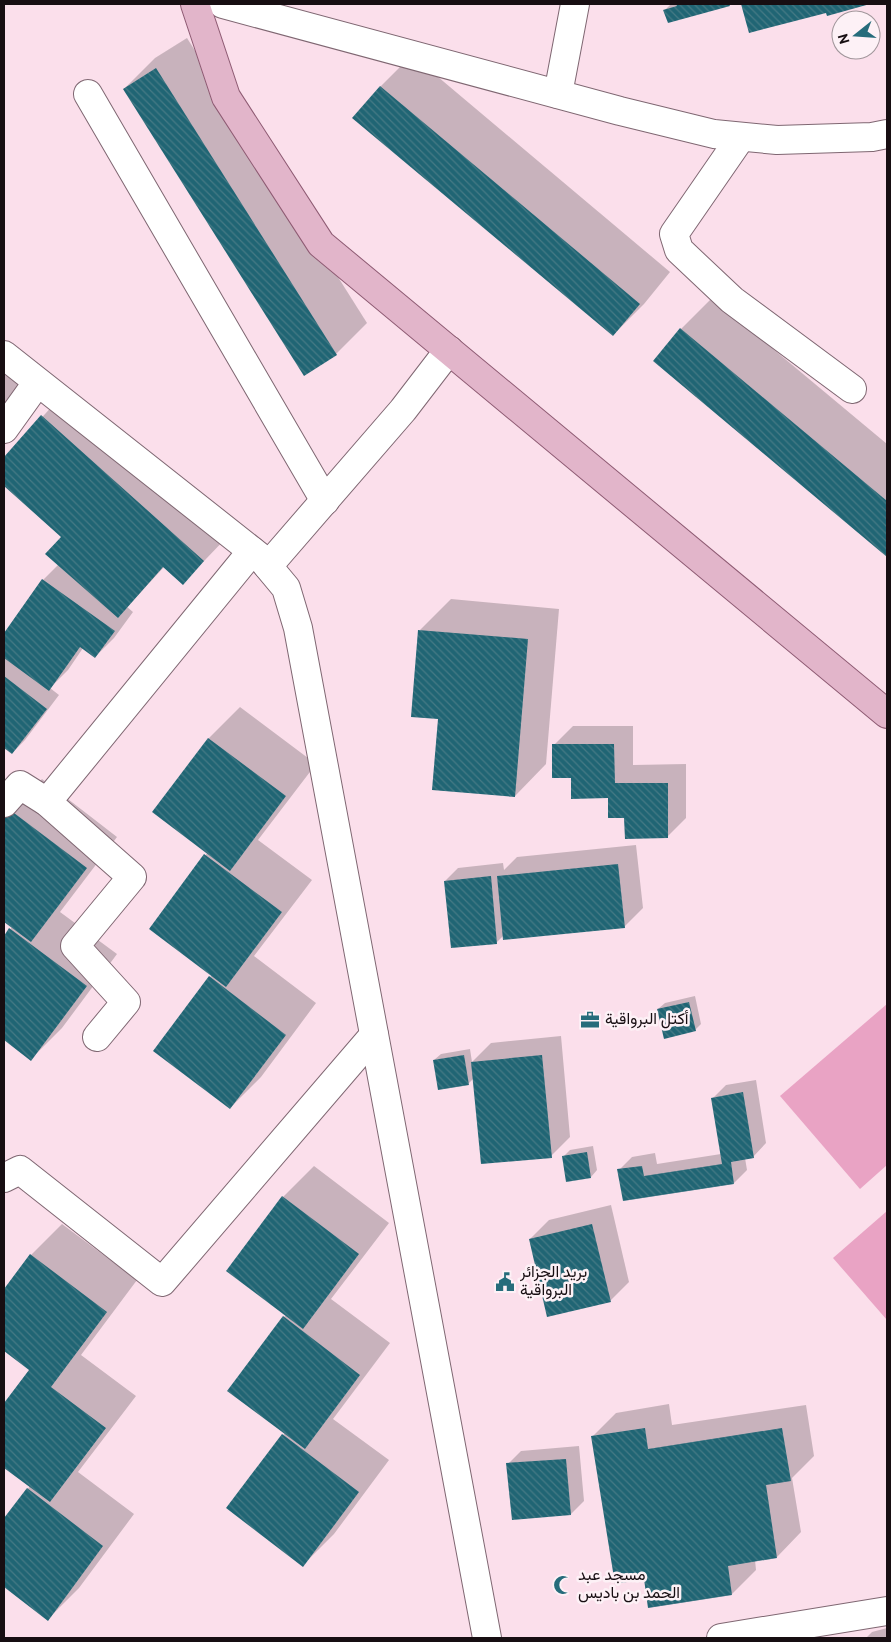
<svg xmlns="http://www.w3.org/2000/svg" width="891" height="1642" font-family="Overpass,Vazirmatn,sans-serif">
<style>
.park{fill:#e9a3c4}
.shadow{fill:#0003}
.building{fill:url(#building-back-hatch)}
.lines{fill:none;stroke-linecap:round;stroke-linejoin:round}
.minor-casing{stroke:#7f6772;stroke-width:30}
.major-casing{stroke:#8e5b73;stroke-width:30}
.minor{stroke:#fff;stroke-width:28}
.major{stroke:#e2b5ca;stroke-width:28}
.labels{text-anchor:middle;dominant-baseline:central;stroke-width:5;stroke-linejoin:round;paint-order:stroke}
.poi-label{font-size:16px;fill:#170e12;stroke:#fdf1f6;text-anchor:start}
</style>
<defs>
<pattern id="building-back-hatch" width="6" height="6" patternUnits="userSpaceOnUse" patternTransform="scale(1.25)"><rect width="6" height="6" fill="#206574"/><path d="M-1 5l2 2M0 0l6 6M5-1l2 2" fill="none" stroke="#467a85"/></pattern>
</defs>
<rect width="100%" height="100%" fill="#fbdfeb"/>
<g class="park">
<path d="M887 1004V1165L860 1189 780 1096Z"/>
<path d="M887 1211V1320L833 1258Z"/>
</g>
<g class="shadow">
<path d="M671 4H730L665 10Z"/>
<path d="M743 4H868L828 15 827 11 750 32Z"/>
<path d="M187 38 367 323 336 354 124 89 155 58Z"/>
<path d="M412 55 670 272 644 304 613 335 354 118 381 86Z"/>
<path d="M712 298 887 444V555L655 361 681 329Z"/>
<path d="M4 357 32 382 4 413Z"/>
<path d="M66 391 228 536 183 583 164 567 127 607 133 612 114 638 95 657 83 648 68 670 50 688 59 695 25 740 12 753 4 746V635L43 580 59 564 62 537 4 484V459Z"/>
<path d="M451 599 559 609 546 764 515 796 440 718 420 630Z"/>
<path d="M240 707 316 764 258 840 312 880 254 956 316 1003 261 1077 230 1108 210 977 212 975 151 928 208 852 154 812 209 738Z"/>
<path d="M573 726H633V765L686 764V818L667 837 625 816 609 797 572 777 554 745Z"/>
<path d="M42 779 117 837 60 912 117 954 62 1028 31 1059 4 1039V938L12 927 4 920V820Z"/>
<path d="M636 845 643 908 624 927 504 935 497 942 453 947 445 881 458 868 503 863 504 870 517 857Z"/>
<path d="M695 996 701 1024 695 1030 658 1009 665 1003Z"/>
<path d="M561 1036 570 1137 551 1156 474 1078 468 1084 434 1060 441 1054 470 1049 472 1062 491 1043Z"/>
<path d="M756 1080 766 1143 753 1157 745 1158 747 1170 734 1183 624 1200 619 1170 632 1157 655 1153 657 1164 721 1154 713 1098 726 1085Z"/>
<path d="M593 1146 597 1170 591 1177 563 1157 570 1150Z"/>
<path d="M314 1166 389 1223 331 1299 390 1343 333 1419 389 1460 334 1534 303 1565 283 1435 285 1433 284 1317 286 1315 283 1197Z"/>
<path d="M611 1205 629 1282 610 1301 530 1239 549 1220Z"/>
<path d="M62 1224 137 1280 81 1355 136 1396 78 1472 134 1514 79 1588 48 1619 4 1586V1520L30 1486 4 1466V1405L30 1369 4 1349V1291L31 1255Z"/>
<path d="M669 1404 672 1425 806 1405 814 1456 792 1478 801 1532 777 1557 755 1560 756 1570 732 1594 649 1607 645 1578 592 1437 616 1413Z"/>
<path d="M579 1446 584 1501 571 1514 513 1518 508 1464 521 1451Z"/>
<path d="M887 1628V1638H866L872 1632Z"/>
</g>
<g class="building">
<path d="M676 4H729L730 6 668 23 663 10 677 6Z"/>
<path d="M741 4H870L827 16 826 13 749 33Z"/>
<path d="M156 68 337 355 304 376 123 89Z"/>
<path d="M380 86 640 304 613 336 352 118Z"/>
<path d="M680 328 887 501V557L653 361Z"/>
<path d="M41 415 204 561 183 585 163 567 118 618 45 554 61 537 4 486V457Z"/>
<path d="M42 579 115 631 95 658 80 647 49 691 4 658V633Z"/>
<path d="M418 630 528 639 515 797 432 790 438 719 411 717Z"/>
<path d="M4 676 47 709 12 754 4 748Z"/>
<path d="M208 738 286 796 230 871 152 812Z"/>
<path d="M552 744H614L615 783H668V838L625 839 624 818H608V798L571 799V778H552Z"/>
<path d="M10 810 87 868 31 942 4 922V818Z"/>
<path d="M204 854 282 912 226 987 149 929Z"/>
<path d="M618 864 625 928 503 940 497 876Z"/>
<path d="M491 876 497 944 451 948 444 881Z"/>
<path d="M9 928 87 986 31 1061 4 1040V936Z"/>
<path d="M209 976 286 1035 230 1109 153 1051Z"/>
<path d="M689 1002 696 1031 664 1039 657 1009Z"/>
<path d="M464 1055 469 1085 438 1090 433 1060Z"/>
<path d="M542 1055 552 1158 481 1164 471 1062Z"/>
<path d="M743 1092 754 1158 731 1162 734 1184 623 1201 617 1169 642 1166 644 1176 722 1164 711 1098Z"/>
<path d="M587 1152 591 1178 566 1182 562 1156Z"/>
<path d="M282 1196 359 1254 303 1329 226 1271Z"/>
<path d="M592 1224 611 1302 547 1317 529 1239Z"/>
<path d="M30 1254 107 1312 51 1387 106 1428 50 1502 4 1468V1403L29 1370 4 1351V1289Z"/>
<path d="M283 1316 360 1375 305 1449 227 1391Z"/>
<path d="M645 1428 648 1449 782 1428 791 1481 766 1485 777 1558 728 1566 732 1595 648 1608 644 1579 615 1584 591 1436Z"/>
<path d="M282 1434 359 1492 303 1567 226 1508Z"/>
<path d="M566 1459 571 1515 512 1520 506 1463Z"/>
<path d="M27 1488 103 1546 48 1621 4 1587V1518Z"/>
</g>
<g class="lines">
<g class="minor-casing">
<g id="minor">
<path d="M223 4 620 111 714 134 777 140 872 137 887 134"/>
<path d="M88 94 325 501"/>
<path d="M558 94 575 4"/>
<path d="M741 137 674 234 679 250 732 300 852 389"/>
<path d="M4 355 261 558 286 588 298 628 487 1638"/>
<path d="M4 429 37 383"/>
<path d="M268 566 403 410 449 350"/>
<path d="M47 802 252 551"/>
<path d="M4 803 20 785 47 802 132 877 75 946 126 1002 97 1037"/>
<path d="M4 1178 20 1170 162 1282 374 1035"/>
<path d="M721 1638 887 1611"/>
</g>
</g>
<g class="major-casing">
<path id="major" d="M195 4 226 97 321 244 887 714"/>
</g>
<use href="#minor" class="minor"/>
<use href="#major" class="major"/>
</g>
<defs>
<g id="office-bare" transform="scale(1.5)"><path d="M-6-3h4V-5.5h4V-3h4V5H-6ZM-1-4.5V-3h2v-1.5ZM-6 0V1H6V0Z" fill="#266c7b" stroke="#fdf1f6" stroke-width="2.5" paint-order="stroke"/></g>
<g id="civic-bare" transform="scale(1.5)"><path d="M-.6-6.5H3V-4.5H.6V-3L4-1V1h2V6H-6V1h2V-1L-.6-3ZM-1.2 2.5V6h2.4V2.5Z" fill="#266c7b" stroke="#fdf1f6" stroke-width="2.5" paint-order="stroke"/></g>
<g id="mosque-bare" transform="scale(1.5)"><path d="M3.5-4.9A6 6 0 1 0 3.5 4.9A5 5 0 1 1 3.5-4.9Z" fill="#266c7b" stroke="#fdf1f6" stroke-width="2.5" paint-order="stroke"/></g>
</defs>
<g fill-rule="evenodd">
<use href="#office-bare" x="590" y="1020"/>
<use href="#civic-bare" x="505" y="1282"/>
<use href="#mosque-bare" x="563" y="1585"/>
</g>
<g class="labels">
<g class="poi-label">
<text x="605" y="1020">أكتل البرواقية</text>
<text x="520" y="1273">بريد الجزائر<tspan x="520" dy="18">البرواقية</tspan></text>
<text x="578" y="1576">مسجد عبد<tspan x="578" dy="18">الحمد بن باديس</tspan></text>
</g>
</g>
<rect width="891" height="1642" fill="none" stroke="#170e12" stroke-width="10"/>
<g transform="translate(856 35) rotate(253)"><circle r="24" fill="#fdf1f6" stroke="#a1969b"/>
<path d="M0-4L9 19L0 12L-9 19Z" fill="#266c7b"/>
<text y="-8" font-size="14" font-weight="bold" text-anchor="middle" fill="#170e12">N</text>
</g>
</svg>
